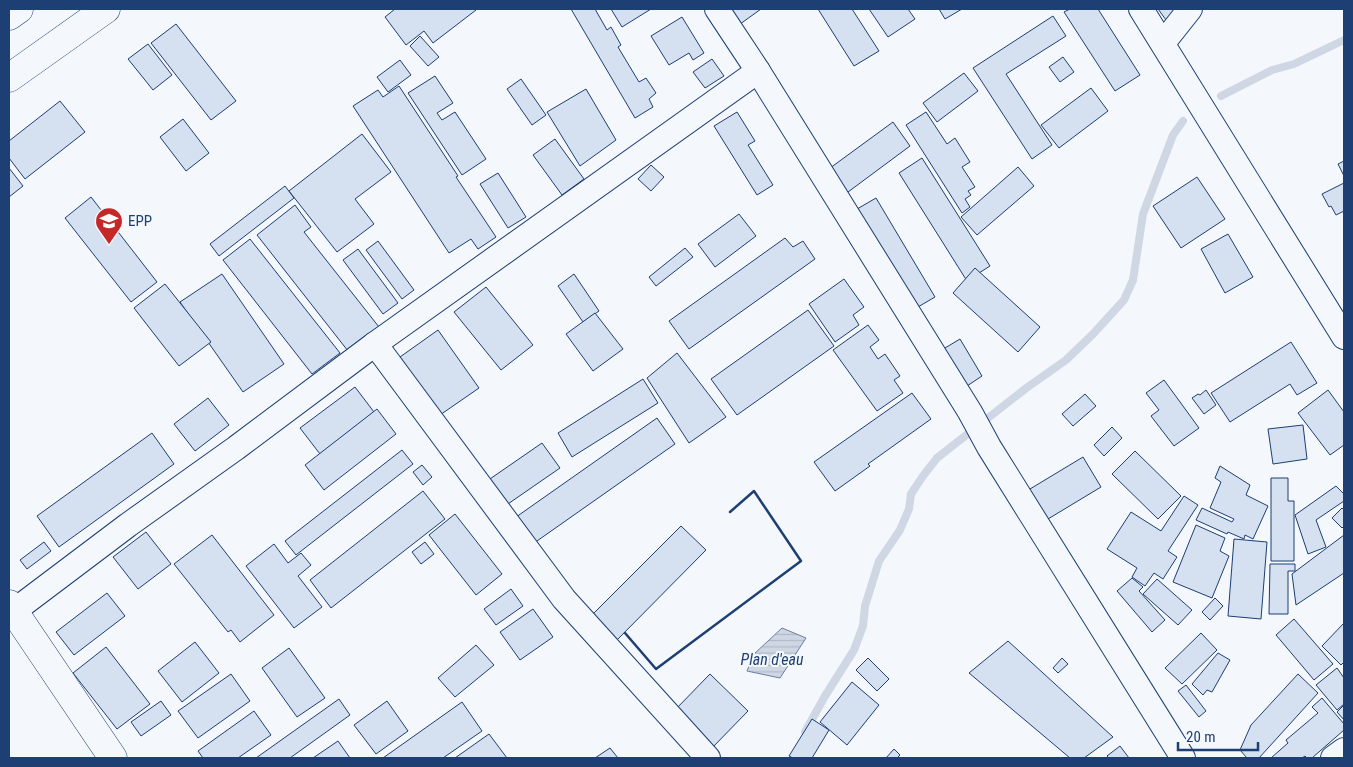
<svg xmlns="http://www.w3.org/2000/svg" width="1353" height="767" font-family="'Roboto Condensed',sans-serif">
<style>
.water{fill:url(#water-rules);stroke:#687fa3}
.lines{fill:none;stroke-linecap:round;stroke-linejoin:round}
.stream{stroke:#cfd7e4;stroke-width:8}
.building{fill:#d5e0f0;stroke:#1d3f73}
.street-casing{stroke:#1d3f73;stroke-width:26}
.secondary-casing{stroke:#1d3f73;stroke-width:29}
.street{stroke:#f4f7fb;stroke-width:24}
.secondary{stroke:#f4f7fb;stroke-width:28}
.wall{stroke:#1d3f73;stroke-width:2.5}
.labels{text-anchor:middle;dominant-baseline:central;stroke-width:4;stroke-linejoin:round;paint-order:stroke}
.poi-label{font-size:15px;fill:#1d3f73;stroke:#f4f7fb;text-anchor:start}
.water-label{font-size:16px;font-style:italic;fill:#1d3f73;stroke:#f4f7fb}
</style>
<defs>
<pattern id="water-rules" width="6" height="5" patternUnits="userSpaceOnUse" patternTransform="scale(1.25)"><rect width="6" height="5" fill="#cfd7e4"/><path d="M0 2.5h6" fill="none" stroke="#b1bac7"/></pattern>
</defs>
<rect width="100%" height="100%" fill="#f4f7fb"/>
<path class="water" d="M782 628 806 638 780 678 747 671 754 654Z"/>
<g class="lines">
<g class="stream">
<path d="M1221 96 1272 70 1294 64 1344 40"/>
<path d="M805 732 825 696 854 650 863 626 865 606 879 561 900 530 909 509 911 494 923 476 937 458 1025 389 1066 360 1093 334 1124 300 1133 280 1143 214 1173 135 1183 121"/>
</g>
</g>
<g class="building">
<path d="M395 9H475L476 10 433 43 424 31 406 45 385 17Z"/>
<path d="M571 9H595L607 30 611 27 621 45 618 47 639 82 646 78 656 93 649 99 653 107 635 118Z"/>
<path d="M611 9H651L622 27Z"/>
<path d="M723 9H761L736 27Z"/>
<path d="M818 9H852L879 51 854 66Z"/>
<path d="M869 9H908L915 19 888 37Z"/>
<path d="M939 9H962L945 19Z"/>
<path d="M1070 9H1098L1140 75 1115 91 1064 12Z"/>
<path d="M1158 9H1183L1169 24Z"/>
<path d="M1053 16 1066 36 1006 74 1052 145 1032 159 973 68Z"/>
<path d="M682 17 704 53 693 60 689 53 669 65 651 36Z"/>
<path d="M176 24 236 101 211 120 151 43Z"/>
<path d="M420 36 439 57 428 66 410 46Z"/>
<path d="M148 44 172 75 153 90 128 59Z"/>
<path d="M1063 57 1074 72 1060 82 1049 67Z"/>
<path d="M712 59 724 76 705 88 693 72Z"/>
<path d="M400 60 411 75 388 92 377 77Z"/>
<path d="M964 73 978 91 937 122 923 103Z"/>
<path d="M435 76 453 103 437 113 442 120 455 112 486 159 462 175 408 93Z"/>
<path d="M521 79 546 115 532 125 507 89Z"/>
<path d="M399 86 458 176 456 177 496 237 478 249 471 239 449 253 353 106 378 90 383 97Z"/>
<path d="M1091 88 1108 111 1059 148 1041 125Z"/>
<path d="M586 89 616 140 580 166 547 112Z"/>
<path d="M60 101 85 132 25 179 9 158V141Z"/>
<path d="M737 112 755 141 748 145 773 185 757 195 714 126Z"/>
<path d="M926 112 947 144 955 138 970 162 962 167 975 187 968 191 971 195 965 199 970 207 962 213 906 125Z"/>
<path d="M183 119 209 153 186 171 160 137Z"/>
<path d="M893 122 910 146 844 195 826 171Z"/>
<path d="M362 134 391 172 355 199 374 224 337 252 289 191Z"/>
<path d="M555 139 584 179 562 195 533 155Z"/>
<path d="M922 158 990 266 979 273 976 270 972 273 974 277 967 281 899 173Z"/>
<path d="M1344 161V176L1338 164Z"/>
<path d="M651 165 664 177 651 191 638 179Z"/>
<path d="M1018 167 1034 186 977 235 961 217Z"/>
<path d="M9 168 23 186 9 197Z"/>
<path d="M498 173 526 217 508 228 480 184Z"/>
<path d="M1197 177 1225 219 1181 248 1153 206Z"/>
<path d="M1344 183V211L1336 215 1331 206 1329 207 1322 194Z"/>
<path d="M285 186 294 198 219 256 210 244Z"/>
<path d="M91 197 157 282 131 302 65 218Z"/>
<path d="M876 198 935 297 911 311 852 212Z"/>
<path d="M295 205 311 227 304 232 379 327 348 351 257 235Z"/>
<path d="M739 214 756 236 715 267 698 244Z"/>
<path d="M1228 234 1253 277 1225 293 1201 249Z"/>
<path d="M785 238 793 247 803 241 815 259 689 349 669 321Z"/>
<path d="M250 239 340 353 312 374 223 260Z"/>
<path d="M378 241 414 290 402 299 366 250Z"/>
<path d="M685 248 693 257 656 286 649 277Z"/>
<path d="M358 249 398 303 383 314 343 260Z"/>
<path d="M975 268 1040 327 1018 352 953 293Z"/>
<path d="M222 274 284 364 243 392 180 302Z"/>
<path d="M574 274 599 311 583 322 558 286Z"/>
<path d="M844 279 864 307 853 315 859 325 835 342 809 304Z"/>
<path d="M165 284 211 342 179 366 134 308Z"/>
<path d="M486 287 533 345 501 370 454 312Z"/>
<path d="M808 310 834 346 737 415 711 379Z"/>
<path d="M595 313 623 349 593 371 566 334Z"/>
<path d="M868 325 879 340 870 347 878 359 885 354 900 376 894 380 903 393 877 411 833 350Z"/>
<path d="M438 330 479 388 440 415 400 357Z"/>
<path d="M960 339 982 376 958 392 935 354Z"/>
<path d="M1291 342 1317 383 1297 395 1290 384 1230 422 1211 393Z"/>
<path d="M677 353 726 417 689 443 647 378Z"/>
<path d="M643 379 658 403 572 457 558 433Z"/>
<path d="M1164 380 1199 428 1174 446 1151 416 1159 410 1146 393Z"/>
<path d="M355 387 374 412 320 454 300 428Z"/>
<path d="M1206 390 1216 405 1204 414 1192 398 1198 394 1200 395Z"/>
<path d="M1328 390 1344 412V445L1330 455 1298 413Z"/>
<path d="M912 393 931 419 868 464 870 466 835 491 814 462Z"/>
<path d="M1085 394 1096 406 1073 426 1062 414Z"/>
<path d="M208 398 229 425 195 451 174 424Z"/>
<path d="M377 409 396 434 324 490 305 465Z"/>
<path d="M657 418 675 444 527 548 509 522Z"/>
<path d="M1303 425 1307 459 1273 464 1268 429Z"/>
<path d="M1112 427 1122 438 1104 456 1094 445Z"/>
<path d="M152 433 174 464 59 547 37 516Z"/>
<path d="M542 443 560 468 505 506 487 481Z"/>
<path d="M402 450 413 464 296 555 285 541Z"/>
<path d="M1135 451 1181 496 1158 519 1112 474Z"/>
<path d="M1083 457 1101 487 1043 522 1025 492Z"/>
<path d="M422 465 432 477 423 485 413 472Z"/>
<path d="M1220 466 1250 485 1246 495 1268 506 1253 539 1245 535 1244 539 1228 532 1227 534 1196 520 1202 508 1232 522 1234 519 1210 508 1221 482 1215 478Z"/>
<path d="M1271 478H1288V501H1294V561H1271Z"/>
<path d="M1336 486 1344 494V501L1316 520 1326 547 1308 554 1295 515Z"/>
<path d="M423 491 445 519 331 608 310 580Z"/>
<path d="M1184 496 1198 505 1168 551 1177 557 1163 579 1154 573 1145 586 1132 577 1137 568 1107 549 1131 512 1161 531Z"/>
<path d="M1342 508 1344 510V526L1342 528 1332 518Z"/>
<path d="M455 514 502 574 476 595 429 535Z"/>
<path d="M1196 525 1225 538 1220 551 1229 556 1212 598 1173 582Z"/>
<path d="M681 526 706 550 616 641 591 616Z"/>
<path d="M146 532 171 564 138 589 113 557Z"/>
<path d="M212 535 274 615 240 642 231 630 228 632 174 564Z"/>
<path d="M1344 535V573L1296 605 1292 574Z"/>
<path d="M1234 539 1267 542 1261 619 1228 616Z"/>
<path d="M44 542 51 551 27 569 20 560Z"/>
<path d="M425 542 434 554 421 564 412 552Z"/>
<path d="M274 544 288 563 301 553 311 565 298 576 322 607 294 628 246 566Z"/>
<path d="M1270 564H1295V571H1288V614H1269Z"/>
<path d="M1132 578 1143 587 1139 591 1165 620 1152 632 1117 591Z"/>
<path d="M1157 579 1192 610 1178 625 1143 594Z"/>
<path d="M511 589 523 606 496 625 484 609Z"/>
<path d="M107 593 125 616 74 655 56 632Z"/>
<path d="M1215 598 1223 606 1210 620 1202 612Z"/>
<path d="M533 609 553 637 520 660 500 632Z"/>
<path d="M1294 619 1333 664 1314 680 1276 635Z"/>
<path d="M1344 623V662L1341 665 1322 646Z"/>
<path d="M1201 633 1217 650 1182 684 1165 668Z"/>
<path d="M1008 641 1113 737 1084 758H1070L969 673Z"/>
<path d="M195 642 219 673 182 702 158 671Z"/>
<path d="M476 645 494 665 455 697 438 678Z"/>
<path d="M106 647 150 704 117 729 73 673Z"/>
<path d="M289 648 325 698 297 717 262 668Z"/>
<path d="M1218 653 1230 660 1212 692 1207 690 1203 695 1192 684Z"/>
<path d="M868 658 889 679 877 691 856 670Z"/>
<path d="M1062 658 1068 664 1058 673 1053 668Z"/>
<path d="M1337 668 1344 678V704L1337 710 1316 685Z"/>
<path d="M231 674 250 701 198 738 178 711Z"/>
<path d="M710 674 748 711 712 748 674 711Z"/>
<path d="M1298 674 1318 693 1259 758H1247L1240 750 1251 725Z"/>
<path d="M852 682 879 705 847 745 820 722Z"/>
<path d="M1186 685 1206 711 1199 717 1178 691Z"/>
<path d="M1322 698 1344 724V730L1312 758H1307L1305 756 1302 758H1271L1288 743 1286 740 1318 713 1312 707Z"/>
<path d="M339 699 350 715 290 758H256Z"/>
<path d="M161 701 171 715 141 736 131 722Z"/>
<path d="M387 701 408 731 376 754 354 725Z"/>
<path d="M462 702 482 731 443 758H383Z"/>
<path d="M1344 705V720L1337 712Z"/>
<path d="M254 711 271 735 238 758H203L198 751Z"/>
<path d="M812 719 829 730 812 758H793L789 756Z"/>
<path d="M489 734 507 758H455Z"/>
<path d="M338 741 350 758H313Z"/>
<path d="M1120 746 1129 758H1109L1107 756Z"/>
<path d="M610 748 618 758H595Z"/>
<path d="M894 749 900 755 897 758H886Z"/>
</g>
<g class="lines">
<g class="street-casing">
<g id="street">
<path d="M717 9 758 71 970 412 989 447 1183 758"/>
<path d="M1141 9 1344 337"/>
<path d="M1163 43 1190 9"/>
<path d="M375 344 564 599 708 758"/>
<path d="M14 611 128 525 236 448 375 344 758 71"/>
<path d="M1333 758 1344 750"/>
</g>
</g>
<g class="secondary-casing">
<g id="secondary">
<path d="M9 16 19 9"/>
<path d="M9 78 106 9"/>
<path d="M9 604 113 758"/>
</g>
</g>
<use href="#street" class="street"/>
<use href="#secondary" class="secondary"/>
<path class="wall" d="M625 633 656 669 801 561 754 491 730 512"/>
</g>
<defs>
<g id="school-pin" transform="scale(1.4375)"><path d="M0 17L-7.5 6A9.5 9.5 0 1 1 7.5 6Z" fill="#c62828" stroke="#f4f7fb"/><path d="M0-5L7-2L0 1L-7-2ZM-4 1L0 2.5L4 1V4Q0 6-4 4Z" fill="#fff"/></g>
</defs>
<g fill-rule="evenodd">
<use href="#school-pin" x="109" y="221"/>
</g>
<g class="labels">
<g class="poi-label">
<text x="128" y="221">EPP</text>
</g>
<g class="water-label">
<text x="772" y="659">Plan d'eau</text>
</g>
</g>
<rect width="1353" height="767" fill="none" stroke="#1d3f73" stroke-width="20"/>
<path d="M1178 742v8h80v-8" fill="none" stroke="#1d3f73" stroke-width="2.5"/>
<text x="1186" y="742" font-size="15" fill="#1d3f73" stroke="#f4f7fb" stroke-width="4" paint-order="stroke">20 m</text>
</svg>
